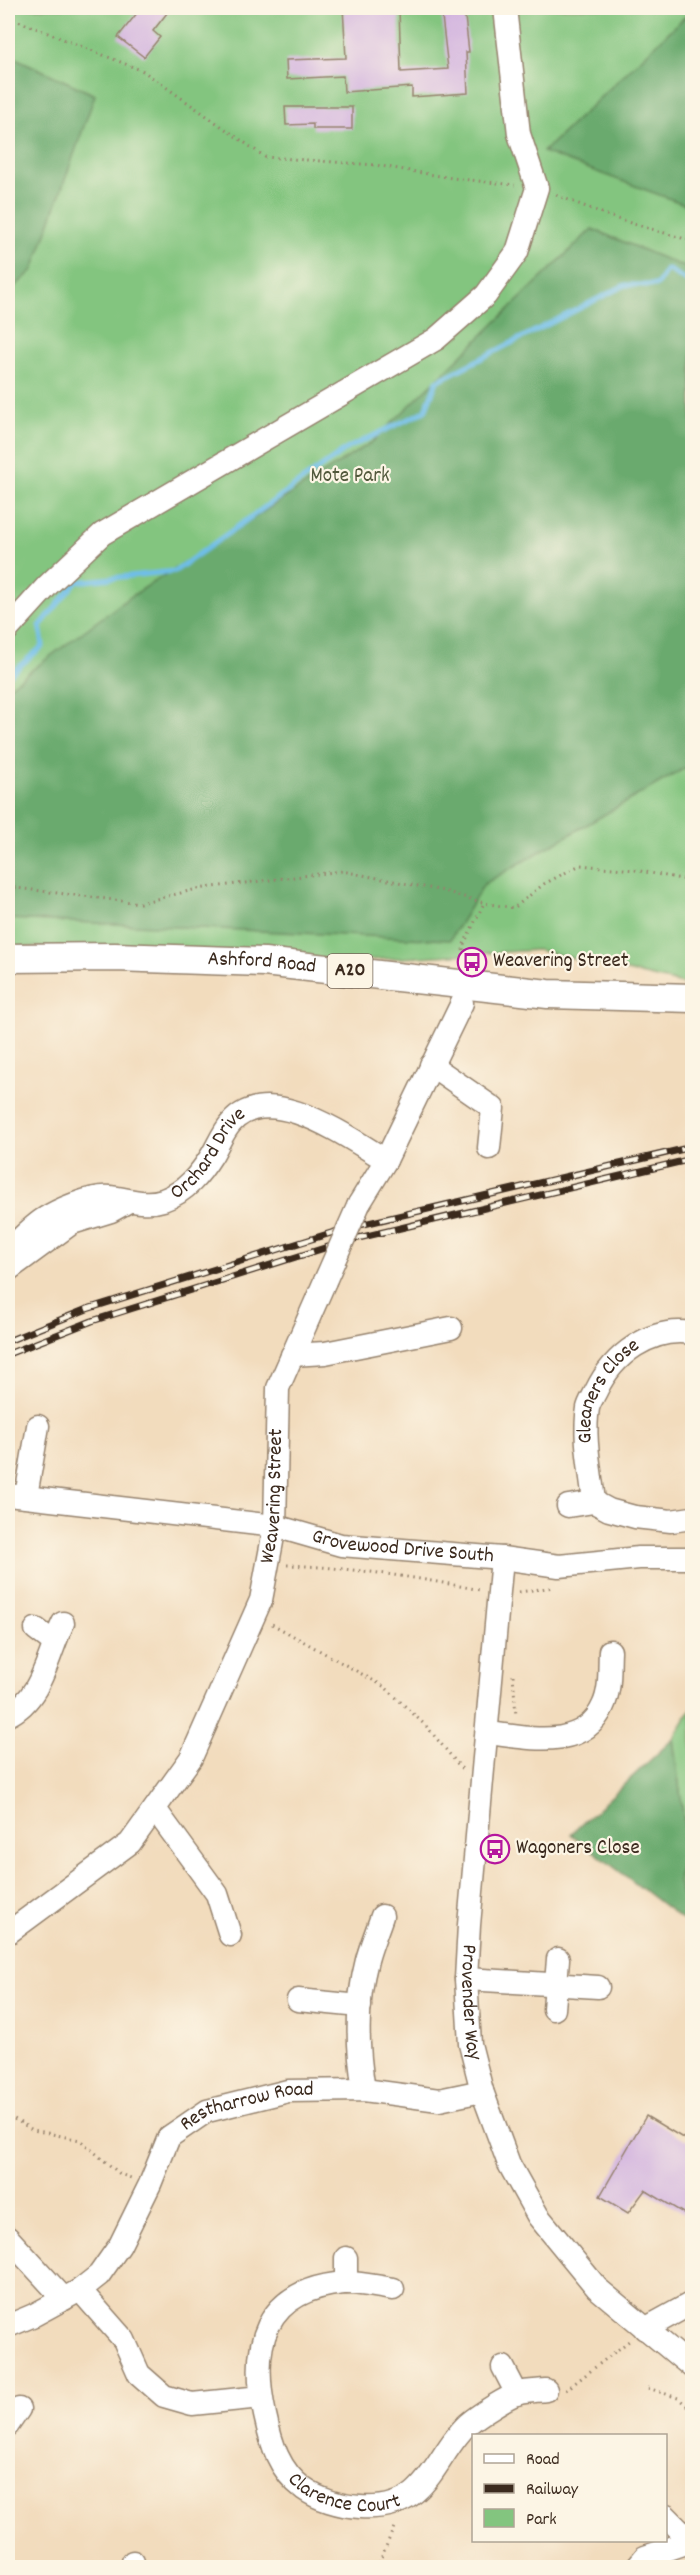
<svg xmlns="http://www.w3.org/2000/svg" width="700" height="2575" font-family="Dekko,sans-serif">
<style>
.green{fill:#83c57f;stroke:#5f784e;stroke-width:1.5}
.forest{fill:#6aaa6e;stroke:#526a46;stroke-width:1.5}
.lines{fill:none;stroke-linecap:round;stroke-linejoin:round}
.stream{stroke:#6ebee9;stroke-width:5}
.building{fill:#d2b3df}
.minor-casing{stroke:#96836e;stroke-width:25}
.major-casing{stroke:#96836e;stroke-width:31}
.path{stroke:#96836e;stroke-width:3;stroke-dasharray:1.5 4.5;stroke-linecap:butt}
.minor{stroke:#fff;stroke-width:22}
.major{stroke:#fff;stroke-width:28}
.rail-casing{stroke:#3b2a1e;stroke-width:7}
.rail{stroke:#fcf5e5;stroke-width:4.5;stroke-dasharray:14;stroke-linecap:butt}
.minor-bridge-casing{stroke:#96836e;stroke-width:25;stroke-linecap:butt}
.minor-bridge{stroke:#fff;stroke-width:22}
.labels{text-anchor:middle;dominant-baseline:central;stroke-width:4.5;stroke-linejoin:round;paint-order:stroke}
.shield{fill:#fcf5e5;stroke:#75675a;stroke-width:1.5}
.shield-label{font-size:20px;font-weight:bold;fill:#3b2a1e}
.park-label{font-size:21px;fill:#51583b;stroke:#fcf5e5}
.poi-label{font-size:21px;fill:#3b2a1e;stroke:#fcf5e5;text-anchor:start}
.street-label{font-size:21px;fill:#3b2a1e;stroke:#fcf5e5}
</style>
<rect width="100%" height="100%" fill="#fcf5e5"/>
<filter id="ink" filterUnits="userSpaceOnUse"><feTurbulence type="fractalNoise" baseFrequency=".0167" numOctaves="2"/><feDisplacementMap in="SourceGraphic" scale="12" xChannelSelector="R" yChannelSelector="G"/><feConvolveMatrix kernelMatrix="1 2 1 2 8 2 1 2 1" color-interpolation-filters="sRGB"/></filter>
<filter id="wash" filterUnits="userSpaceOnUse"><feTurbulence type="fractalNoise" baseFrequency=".008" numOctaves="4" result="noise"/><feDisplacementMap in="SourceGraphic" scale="24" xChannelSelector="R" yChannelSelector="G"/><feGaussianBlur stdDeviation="1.35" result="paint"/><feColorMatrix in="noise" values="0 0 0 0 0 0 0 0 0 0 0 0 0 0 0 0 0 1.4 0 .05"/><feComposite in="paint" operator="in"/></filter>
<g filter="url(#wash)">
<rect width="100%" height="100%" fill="#f2dcbd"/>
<g class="green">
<path d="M8 8H692L691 986 538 950 351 961 8 946Z"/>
<path d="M692 1708V1916L688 1914 678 1882 686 1837 673 1739Z"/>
</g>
<g class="forest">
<path d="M692 10V207L543 152Z"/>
<path d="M9 55 95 95 33 270 8 293Z"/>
<path d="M592 229 692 270V764L484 884 450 940 8 919V688L127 599 372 442Z"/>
<path d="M673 1739 686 1837 678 1882 688 1914 692 1916V1927L571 1834Z"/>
</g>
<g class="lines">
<path class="stream" d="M8 676 43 646 40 626 76 582 175 571 348 448 425 411 437 381 625 285H657L667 269 692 284"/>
</g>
<g id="blocks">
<g class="building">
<path d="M141 8H171L153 31 160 37 144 57 118 37Z"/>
<path d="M343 8H399L401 72 448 69 441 8H464L469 52H466L468 93 412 97V87L344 92 343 76 287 79 286 60 346 58Z"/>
<path d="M285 107H352V129H313V124L286 125Z"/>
<path d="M646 2116 693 2144V2219L645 2190 628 2213 600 2196Z"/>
</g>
</g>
</g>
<g filter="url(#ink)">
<use href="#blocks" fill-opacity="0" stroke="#96836e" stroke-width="1.5"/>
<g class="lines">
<g class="minor-casing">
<g id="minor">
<path d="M8 629 48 585 102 534 436 339 486 295 517 252 537 188 519 134 505 8"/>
<path d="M431 1065 493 1108 489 1148"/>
<path d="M359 1204 386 1160 462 1003"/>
<path id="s1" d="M8 1250C19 1241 29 1229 42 1220 57 1210 91 1195 110 1197 129 1199 144 1206 163 1200 186 1192 200 1174 212 1155 218 1145 223 1132 231 1123 269 1079 348 1138 386 1160"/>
<path d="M8 1270 72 1223 111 1211 129 1201"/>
<path d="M292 1355 325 1353 451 1328"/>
<path id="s2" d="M8 1495 275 1526 341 1545 502 1558 559 1566 639 1558H692"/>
<path d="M26 1496 38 1426"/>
<path id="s3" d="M594 1502C591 1472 583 1438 588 1408 589 1403 593 1397 596 1391 613 1355 651 1326 692 1333"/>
<path d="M568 1506 594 1502 609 1510 635 1517 671 1521 692 1518"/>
<path id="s4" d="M502 1558 469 1925 466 1979 470 2044 482 2091 509 2164 538 2216 597 2288 692 2367"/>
<path d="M36 1629 53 1642"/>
<path d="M8 1715C42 1699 48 1654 63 1623"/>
<path d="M487 1733C526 1737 583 1752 603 1706 611 1690 609 1669 610 1651"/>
<path d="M155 1809 217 1894 230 1935"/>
<path id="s5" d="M8 1933 130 1843 191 1758 261 1600 275 1526 278 1388 325 1281"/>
<path d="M466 1979 598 1987"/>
<path d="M298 2000 360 2006"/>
<path d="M554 2009 558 1959"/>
<path d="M364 2090C357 2048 356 2002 367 1960 371 1945 377 1931 382 1916"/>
<path d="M8 2238 64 2299"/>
<path d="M346 2258V2283"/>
<path id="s6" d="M393 2289C378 2287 360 2282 344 2283 263 2290 250 2346 265 2415 271 2443 279 2471 304 2489 332 2509 388 2516 415 2492 437 2473 447 2443 468 2424 477 2416 508 2396 519 2393 528 2391 537 2391 546 2390"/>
<path d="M80 2290 124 2340 139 2374 164 2396 192 2404 261 2397"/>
<path id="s7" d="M8 2326 34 2315 80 2290 99 2275 120 2245 150 2184 169 2137 207 2111 288 2091 364 2090 439 2100 482 2091"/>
<path d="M645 2329 692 2303"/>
<path d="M503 2367 517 2394"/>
<path d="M8 2425 19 2409"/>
<path d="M666 2516 680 2530 686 2542"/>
<path d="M133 2562V2568"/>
<path d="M636 2568 645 2557 692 2541"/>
</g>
</g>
<g class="major-casing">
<g id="major">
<path id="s8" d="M8 958 115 957 264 962 548 994 692 998"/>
</g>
</g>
<g class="path">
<path d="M8 17 143 71 265 157 375 165 452 178 515 185"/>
<path d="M556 195 617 219 692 241"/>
<path d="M8 887 140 903 197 889 342 871 444 891 484 903 514 908 544 884 580 865 635 870 692 881"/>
<path d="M464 962 463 946 484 903"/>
<path d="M287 1565C353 1568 416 1577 480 1590"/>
<path d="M519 1592 554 1587"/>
<path d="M272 1624 385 1687 427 1727 462 1769"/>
<path d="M513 1675 516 1716"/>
<path d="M8 2109 14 2119 33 2130 80 2140 120 2174 131 2178"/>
<path d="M648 2388 678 2398 692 2410"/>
<path d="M566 2390 629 2341"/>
<path d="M377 2568 395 2525"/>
</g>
<use href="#minor" class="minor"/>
<use href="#major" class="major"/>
<g class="rail-casing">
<g id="rail">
<path d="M8 1341 87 1309 347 1228 692 1147"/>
<path d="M8 1354 92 1321 350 1240 692 1159"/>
</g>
</g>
<use href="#rail" class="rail"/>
<g class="minor-bridge-casing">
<path id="minor-bridge" d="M325 1281 359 1204"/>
</g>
<use href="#minor-bridge" class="minor-bridge"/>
</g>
</g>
<defs>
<g id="bus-ring" transform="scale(1.5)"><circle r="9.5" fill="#fcf5e5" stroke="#b5179e" stroke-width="1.5"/><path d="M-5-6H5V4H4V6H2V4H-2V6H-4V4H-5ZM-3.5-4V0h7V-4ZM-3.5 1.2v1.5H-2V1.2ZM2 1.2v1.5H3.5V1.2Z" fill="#b5179e"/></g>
</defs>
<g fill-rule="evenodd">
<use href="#bus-ring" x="472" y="962"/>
<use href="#bus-ring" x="495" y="1849"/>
</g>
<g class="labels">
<rect class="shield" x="327.5" y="954" width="45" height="34" rx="4.5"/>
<g class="shield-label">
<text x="350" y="971">A20</text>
</g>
<g class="park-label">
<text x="350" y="477">Mote Park</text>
</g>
<g class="poi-label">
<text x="493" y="962">Weavering Street</text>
<text x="516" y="1849">Wagoners Close</text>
</g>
<g class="street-label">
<text stroke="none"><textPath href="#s8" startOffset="254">Ashford Road</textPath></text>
<text stroke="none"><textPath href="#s1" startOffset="238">Orchard Drive</textPath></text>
<text stroke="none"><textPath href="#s3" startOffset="118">Gleaners Close</textPath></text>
<text stroke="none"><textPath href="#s5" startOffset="534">Weavering Street</textPath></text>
<text stroke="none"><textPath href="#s2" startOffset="399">Grovewood Drive South</textPath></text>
<text stroke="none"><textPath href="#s4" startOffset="446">Provender Way</textPath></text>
<text stroke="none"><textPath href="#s7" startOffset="346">Restharrow Road</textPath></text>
<text stroke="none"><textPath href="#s6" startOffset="358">Clarence Court</textPath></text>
</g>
</g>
<rect width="700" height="2575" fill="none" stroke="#fcf5e5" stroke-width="30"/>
<rect x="472" y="2434" width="195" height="108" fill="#fcf5e5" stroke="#afa495" stroke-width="1.5"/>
<rect x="484" y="2454" width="30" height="9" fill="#ffffff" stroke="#afa495" stroke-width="1.5"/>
<text x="526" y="2464" font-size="18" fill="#3b2a1e">Road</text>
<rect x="484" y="2484" width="30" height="9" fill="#3b2a1e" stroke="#afa495" stroke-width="1.5"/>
<text x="526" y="2494" font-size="18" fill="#3b2a1e">Railway</text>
<rect x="484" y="2509" width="30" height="18" fill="#83c57f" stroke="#afa495" stroke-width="1.5"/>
<text x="526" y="2524" font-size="18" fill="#3b2a1e">Park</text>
</svg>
